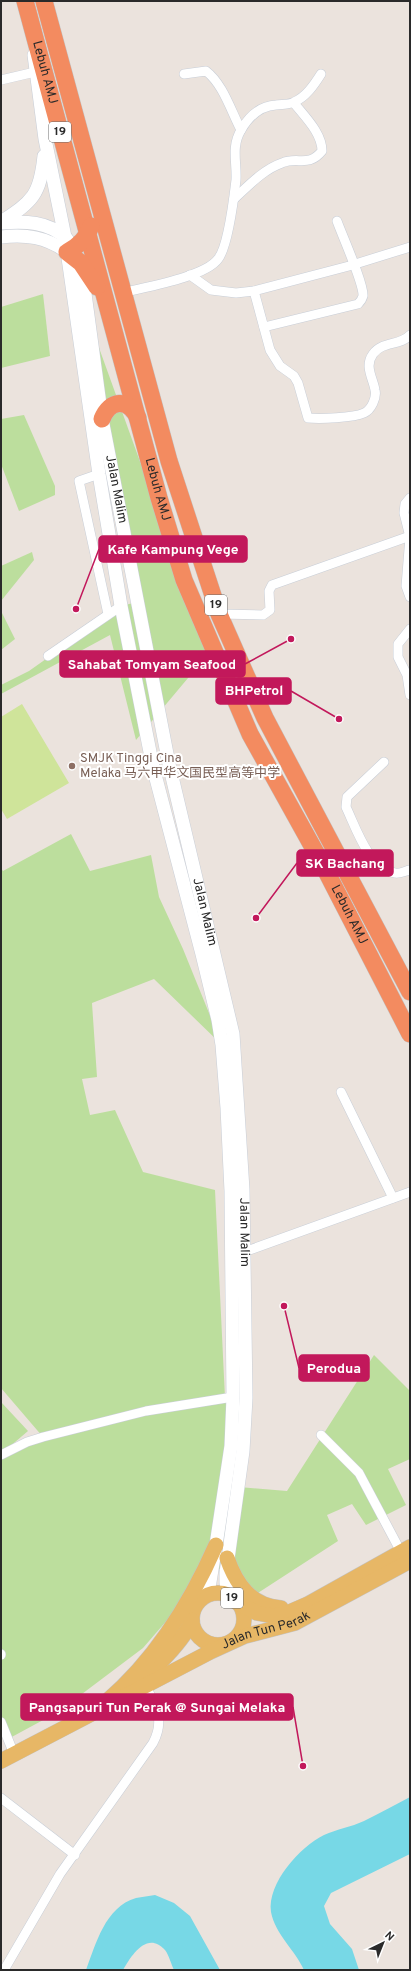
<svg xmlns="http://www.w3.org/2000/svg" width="411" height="1971" font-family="Overpass,'Noto Sans SC',sans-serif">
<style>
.green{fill:#bcde9d}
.pitch{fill:#cfe49a}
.water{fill:#77d8e6}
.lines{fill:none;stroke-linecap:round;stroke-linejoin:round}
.street-casing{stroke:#c8ced7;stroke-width:10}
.secondary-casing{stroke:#c8ced7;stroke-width:14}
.primary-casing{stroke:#c3c3c3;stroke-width:16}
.highway-casing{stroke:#c3c3c3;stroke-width:18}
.street{stroke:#fff;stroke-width:9}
.secondary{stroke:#fff;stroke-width:13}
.primary{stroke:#e7b766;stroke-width:15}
.highway{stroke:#f38b60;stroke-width:17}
.education-dot{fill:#8d6e63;stroke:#fff;stroke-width:1.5}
.labels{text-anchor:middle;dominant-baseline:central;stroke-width:4;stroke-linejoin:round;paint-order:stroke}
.shield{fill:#fff;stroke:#6a6a6a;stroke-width:1}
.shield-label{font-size:12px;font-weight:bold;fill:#2a2a2a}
.street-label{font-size:13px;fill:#2a2a2a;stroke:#fff}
.education-label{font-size:13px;fill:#785e54;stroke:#fff;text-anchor:start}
.leader{fill:none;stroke:#c2185b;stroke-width:1.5}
.callout-dot{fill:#c2185b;stroke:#fff;stroke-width:1.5}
.callout{fill:#c2185b;stroke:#c2185b;stroke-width:1.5}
.callout-label{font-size:14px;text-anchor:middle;font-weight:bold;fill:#fff}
</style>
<rect width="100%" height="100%" fill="#ebe3dd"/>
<g class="green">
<path d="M43 294 50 356 1 368V307Z"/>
<path d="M89 320 209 653 136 740 110 635 1 694V685L29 671 121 606 137 602Z"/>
<path d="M24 415 55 486V495L19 511 1 464V419Z"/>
<path d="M32 552 34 560 1 601V566Z"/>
<path d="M1 611 15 639 1 650Z"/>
<path d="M71 834 90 871 151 855 159 897 183 949 222 1045 154 979 92 1003 97 1077 82 1079 90 1115 115 1110 143 1172 215 1190 225 1398 239 1487 287 1491 374 1355 410 1391V1459L388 1469 406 1505 366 1525 352 1504 327 1515 338 1541 250 1598 232 1573 213 1567 143 1648 58 1712 8 1739 1 1725V1455L43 1437 1 1388V868L3 871Z"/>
<path d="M1 1402 28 1431 1 1454Z"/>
</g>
<path class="pitch" d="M22 704 69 783 7 819 1 809V717Z"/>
<g class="water">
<path d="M410 1797V1854L331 1893 324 1906 330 1924 352 1949 359 1970H304C295 1950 275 1934 271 1912 267 1883 300 1847 324 1835 337 1829 351 1827 364 1821 380 1813 395 1805 410 1797Z"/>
<path d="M155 1895 174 1903 190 1916 220 1970H174C171 1964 169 1955 165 1950 147 1930 131 1956 123 1970H86C96 1944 105 1907 136 1898 142 1897 149 1896 155 1895Z"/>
</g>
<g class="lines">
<g class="street-casing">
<g id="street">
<path d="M184 74 206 71C223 84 231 111 241 130"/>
<path d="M1 80 35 72"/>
<path d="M234 199C248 186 264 169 282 163 298 156 308 168 322 151 322 133 305 117 294 103"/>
<path d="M190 275 211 290 236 293 254 291 349 266 410 247"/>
<path d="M254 291 270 350 280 366 294 376 298 383 308 418C320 419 353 418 364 413 371 410 377 398 375 390 373 378 364 366 373 354 382 341 400 346 410 335"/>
<path d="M122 293C145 287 205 277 218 259 228 247 234 197 236 180 237 162 231 147 241 130 249 116 260 106 276 105 282 104 289 105 294 102 306 97 314 85 321 74"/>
<path d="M264 327 358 304C360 302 362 300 363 296 364 284 342 235 337 221"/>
<path d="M99 474 79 481 108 614"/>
<path d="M410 498 405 504 404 513 410 537 406 586 410 597"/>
<path d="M219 614 263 615 270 610 269 591 272 585 410 536"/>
<path d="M410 629 398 644V657L407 675 410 695"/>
<path d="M48 656 121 606"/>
<path d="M384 762 347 797 346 807C356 828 369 869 395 873 399 874 405 871 410 870"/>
<path d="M348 873 372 859"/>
<path d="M341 1092 393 1198"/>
<path d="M244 1252 410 1192"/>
<path d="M321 1435 359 1473 401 1552"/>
<path d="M1 1455 27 1442 43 1437 146 1411 233 1397"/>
<path d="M1 1654V1655"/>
<path d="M1 1722 14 1754"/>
<path d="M1 1798 75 1855"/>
<path d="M4 1970 60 1874 153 1743C165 1720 156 1708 146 1686"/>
</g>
</g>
<g class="secondary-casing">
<g id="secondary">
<path d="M34 55 45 139 65 237 99 474 121 606 153 767 202 954 218 1020 222 1045 227 1108 231 1191 233 1397 231 1446 216 1545 209 1588 202 1599"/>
<path d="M1 222C33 201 40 195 44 156"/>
<path d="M1 223C24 221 49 221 67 239"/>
<path d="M1 237C26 234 46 237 67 252"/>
<path id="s1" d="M81 264 102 419 169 764 233 1034 243 1190 246 1398 243 1451 226 1573V1583L232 1598"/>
</g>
</g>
<g class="primary-casing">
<g id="primary">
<path d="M227 1558C236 1584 251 1606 281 1608"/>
<circle cx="218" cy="1619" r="26"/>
<path d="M236 1602 257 1613 273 1616 285 1614 308 1604 410 1547"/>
<path d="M136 1686C152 1671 185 1640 192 1620"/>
<path d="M107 1701C156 1659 190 1604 216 1545"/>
<path id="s2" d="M1 1761 210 1652 245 1636 295 1623 410 1561"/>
</g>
</g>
<g class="highway-casing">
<g id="highway">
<path id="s3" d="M25 1 159 498 184 580 250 734 325 869 410 1034"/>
<path d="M44 1 169 461 219 614 265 718 410 992"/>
<path d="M91 226C87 238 79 246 67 252L81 263 97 287"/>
<path d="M102 419C110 399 128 398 138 418"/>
</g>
</g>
<use href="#street" class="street"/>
<use href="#secondary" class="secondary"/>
<use href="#primary" class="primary"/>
<use href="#highway" class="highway"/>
</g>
<circle class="education-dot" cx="72" cy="766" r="4"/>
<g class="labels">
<g class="shield">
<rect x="49" y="122" width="22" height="20" rx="3"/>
<rect x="205" y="595" width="22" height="20" rx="3"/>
<rect x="221" y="1588" width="22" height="20" rx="3"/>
</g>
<g class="shield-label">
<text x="60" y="132">19</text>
<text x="216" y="605">19</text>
<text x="232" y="1598">19</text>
</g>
<g class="street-label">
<text stroke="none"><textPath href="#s3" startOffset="74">Lebuh AMJ</textPath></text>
<text stroke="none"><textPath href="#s1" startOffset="228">Jalan Malim</textPath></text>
<text stroke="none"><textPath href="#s3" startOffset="506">Lebuh AMJ</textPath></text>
<text stroke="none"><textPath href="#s1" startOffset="660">Jalan Malim</textPath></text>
<text stroke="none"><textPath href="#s3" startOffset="974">Lebuh AMJ</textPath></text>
<text stroke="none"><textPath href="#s1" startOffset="984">Jalan Malim</textPath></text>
<text stroke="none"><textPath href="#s2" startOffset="296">Jalan Tun Perak</textPath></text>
</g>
<g class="education-label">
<text x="80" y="759">SMJK Tinggi Cina<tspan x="80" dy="15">Melaka 马六甲华文国民型高等中学</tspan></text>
</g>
</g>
<path class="leader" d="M76 609L99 549M291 639L245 664M339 719L291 691M256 918L297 863M284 1306L299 1368M303 1766L293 1707"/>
<g class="callout-dot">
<circle cx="76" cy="609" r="4"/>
<circle cx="291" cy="639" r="4"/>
<circle cx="339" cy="719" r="4"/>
<circle cx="256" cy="918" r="4"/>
<circle cx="284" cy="1306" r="4"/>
<circle cx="303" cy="1766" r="4"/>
</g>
<g class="callout">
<rect x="99" y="536" width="148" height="26" rx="4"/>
<rect x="60" y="651" width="185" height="26" rx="4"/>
<rect x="216" y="678" width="75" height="26" rx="4"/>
<rect x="297" y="850" width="96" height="26" rx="4"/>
<rect x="299" y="1355" width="70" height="26" rx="4"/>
<rect x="21" y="1694" width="272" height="26" rx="4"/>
</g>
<g class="callout-label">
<text x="173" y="554">Kafe Kampung Vege</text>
<text x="152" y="669">Sahabat Tomyam Seafood</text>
<text x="254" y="695">BHPetrol</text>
<text x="345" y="868">SK Bachang</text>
<text x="334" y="1373">Perodua</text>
<text x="157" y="1712">Pangsapuri Tun Perak @ Sungai Melaka</text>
</g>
<rect width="411" height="1971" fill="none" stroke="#2a2a2a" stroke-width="4"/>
<g transform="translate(383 1943) rotate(43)" stroke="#ffffff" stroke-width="3" paint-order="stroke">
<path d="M0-3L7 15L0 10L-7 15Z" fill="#2a2a2a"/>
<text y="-6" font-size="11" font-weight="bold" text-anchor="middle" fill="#2a2a2a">N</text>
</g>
</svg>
